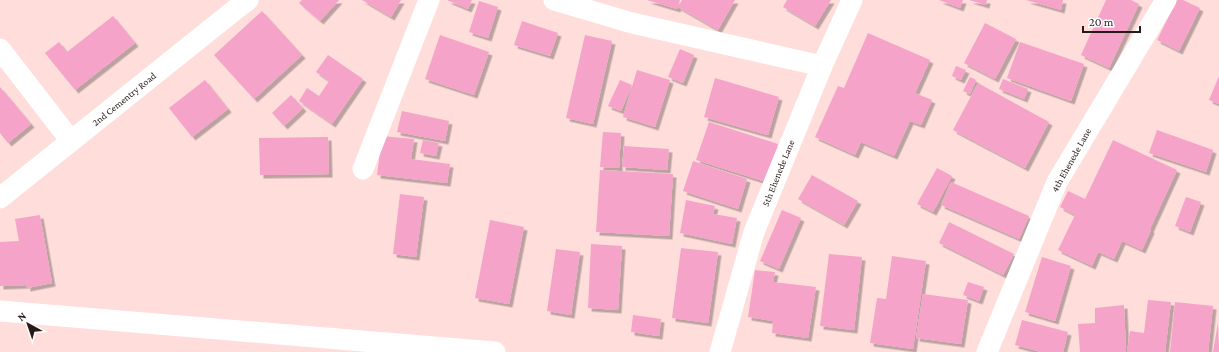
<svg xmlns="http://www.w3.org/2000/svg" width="1219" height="352" font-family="'Crimson Pro',serif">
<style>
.building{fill:#f5a3c9;filter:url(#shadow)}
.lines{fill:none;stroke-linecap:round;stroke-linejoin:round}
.minor{stroke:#fff;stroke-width:21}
.labels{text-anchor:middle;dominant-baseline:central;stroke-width:4;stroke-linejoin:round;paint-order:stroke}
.street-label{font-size:10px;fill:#291a1a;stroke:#fff}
</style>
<defs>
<filter id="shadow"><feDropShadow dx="3.5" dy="3.5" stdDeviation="0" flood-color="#0004"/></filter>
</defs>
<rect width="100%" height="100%" fill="#ffdddb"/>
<g class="building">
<path d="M302 0H339L320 21 299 3Z"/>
<path d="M362 0H401L391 17Z"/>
<path d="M447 0H472L468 9Z"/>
<path d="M647 0H680L677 9Z"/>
<path d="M682 0H735L718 30 678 7Z"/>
<path d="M787 0H831L815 26 783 7Z"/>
<path d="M939 0H963L960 8Z"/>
<path d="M969 0H987L986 5Z"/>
<path d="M1026 0H1063L1061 10Z"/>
<path d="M1106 0H1131L1139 4 1109 68 1081 55Z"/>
<path d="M1177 0H1183L1200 8 1179 51 1157 40Z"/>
<path d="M479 1 498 7 488 38 469 32Z"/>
<path d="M262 11 302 55 254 99 214 55Z"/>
<path d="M113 16 135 43 75 90 45 53 59 42 67 52Z"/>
<path d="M522 21 558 33 550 56 514 45Z"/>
<path d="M985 23 1016 39 995 79 964 63Z"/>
<path d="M868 33 930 60 915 93 932 100 921 125 910 121 894 156 861 142 855 155 815 137 838 86 844 88Z"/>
<path d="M440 35 489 52 474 95 425 79Z"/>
<path d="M585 35 612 41 593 124 566 118Z"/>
<path d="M1020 42 1084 64 1071 101 1007 78Z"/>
<path d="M680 49 694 55 683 83 668 77Z"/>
<path d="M328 55 363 79 332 124 299 101 307 88 319 96 329 81 316 72Z"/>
<path d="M956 66 966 70 961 80 952 76Z"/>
<path d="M637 70 670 80 655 127 623 117Z"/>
<path d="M1219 76V104L1209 100Z"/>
<path d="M970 77 976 80 970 94 963 91Z"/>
<path d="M715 78 779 97 768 135 704 117Z"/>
<path d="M1003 79 1028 89 1024 99 999 89Z"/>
<path d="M205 80 228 109 192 137 169 108Z"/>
<path d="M620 80 632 85 621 111 608 106Z"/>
<path d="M978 83 1049 122 1025 168 953 130Z"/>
<path d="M0 87 31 124 8 143 0 133Z"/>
<path d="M291 95 303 108 284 126 272 113Z"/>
<path d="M402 111 449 121 445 141 397 132Z"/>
<path d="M709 122 778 144 766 182 696 160Z"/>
<path d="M1157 130 1213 150 1206 172 1149 153Z"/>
<path d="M603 132 621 133 619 168 600 167Z"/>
<path d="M382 136 414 139 411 159 450 164 447 183 377 175Z"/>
<path d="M328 137 329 174 260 175 259 138Z"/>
<path d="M423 140 439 143 436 156 420 153Z"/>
<path d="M1113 140 1177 170 1150 229 1151 230 1142 250 1122 241 1114 259 1098 252 1092 266 1058 250 1075 215 1060 207 1068 191 1085 199Z"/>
<path d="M624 146 669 149 667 170 622 167Z"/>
<path d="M693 161 747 179 738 209 683 191Z"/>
<path d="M937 168 952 176 933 212 917 204Z"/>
<path d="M600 170 673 174 669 236 596 232Z"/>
<path d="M812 175 858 201 844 225 798 199Z"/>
<path d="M951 182 1029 216 1019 239 941 205Z"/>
<path d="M400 194 424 197 416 257 393 254Z"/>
<path d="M1186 197 1201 202 1190 232 1175 226Z"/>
<path d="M686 200 715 206 713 214 737 218 732 244 680 233Z"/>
<path d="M782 210 801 218 779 269 760 261Z"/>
<path d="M40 215 52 283 27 288 26 279V285L0 286V242L19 241 15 219Z"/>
<path d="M490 220 524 227 509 304 475 298Z"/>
<path d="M949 222 1014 254 1003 275 939 243Z"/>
<path d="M591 244 622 246 618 310 588 308Z"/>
<path d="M681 248 718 252 708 323 672 318Z"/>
<path d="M556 249 580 252 571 315 547 311Z"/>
<path d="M829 254 862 257 854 330 820 326Z"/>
<path d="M892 256 926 261 913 349 870 343 877 298 886 299Z"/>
<path d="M1042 257 1071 266 1055 321 1025 312Z"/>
<path d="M755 270 775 272 773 282 816 287 808 338 772 333 773 321 748 317Z"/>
<path d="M968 282 984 287 979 301 963 295Z"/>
<path d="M923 294 968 300 961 344 916 338Z"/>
<path d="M1148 300 1171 302 1165 352H1127L1130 331 1144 333Z"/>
<path d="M1175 302 1213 306 1208 352H1170Z"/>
<path d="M1124 305 1126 352H1080L1078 324 1095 323V308Z"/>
<path d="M633 315 661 319 659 336 631 332Z"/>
<path d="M1022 320 1068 332 1063 352H1041L1015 345Z"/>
<path d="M1218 323 1219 352H1213Z"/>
</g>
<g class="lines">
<g class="minor">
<path d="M554 0 632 23 822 66"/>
<path d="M0 49 71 141"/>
<path d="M363 169 429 0"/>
<path d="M0 198 236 9 248 0"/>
<path d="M0 311 495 352"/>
<path d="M720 352 754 232 822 66 852 0"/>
<path d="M987 352 1057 182 1166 0"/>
</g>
</g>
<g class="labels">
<g class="street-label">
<text transform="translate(124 99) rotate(-39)">2nd Cementry Road</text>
<text transform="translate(1071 160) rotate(-61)">4th Ehenede Lane</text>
<text transform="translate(778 173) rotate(-68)">5th Ehenede Lane</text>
</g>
</g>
<g transform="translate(28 324) rotate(320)" stroke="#ffffff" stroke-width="3" paint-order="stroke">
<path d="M0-3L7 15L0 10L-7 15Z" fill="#291a1a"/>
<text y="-6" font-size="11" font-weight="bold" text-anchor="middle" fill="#291a1a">N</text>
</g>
<path d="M1083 26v6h57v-6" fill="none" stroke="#291a1a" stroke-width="2"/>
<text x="1089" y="26" font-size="12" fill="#291a1a" stroke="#ffffff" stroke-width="3" paint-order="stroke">20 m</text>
</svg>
